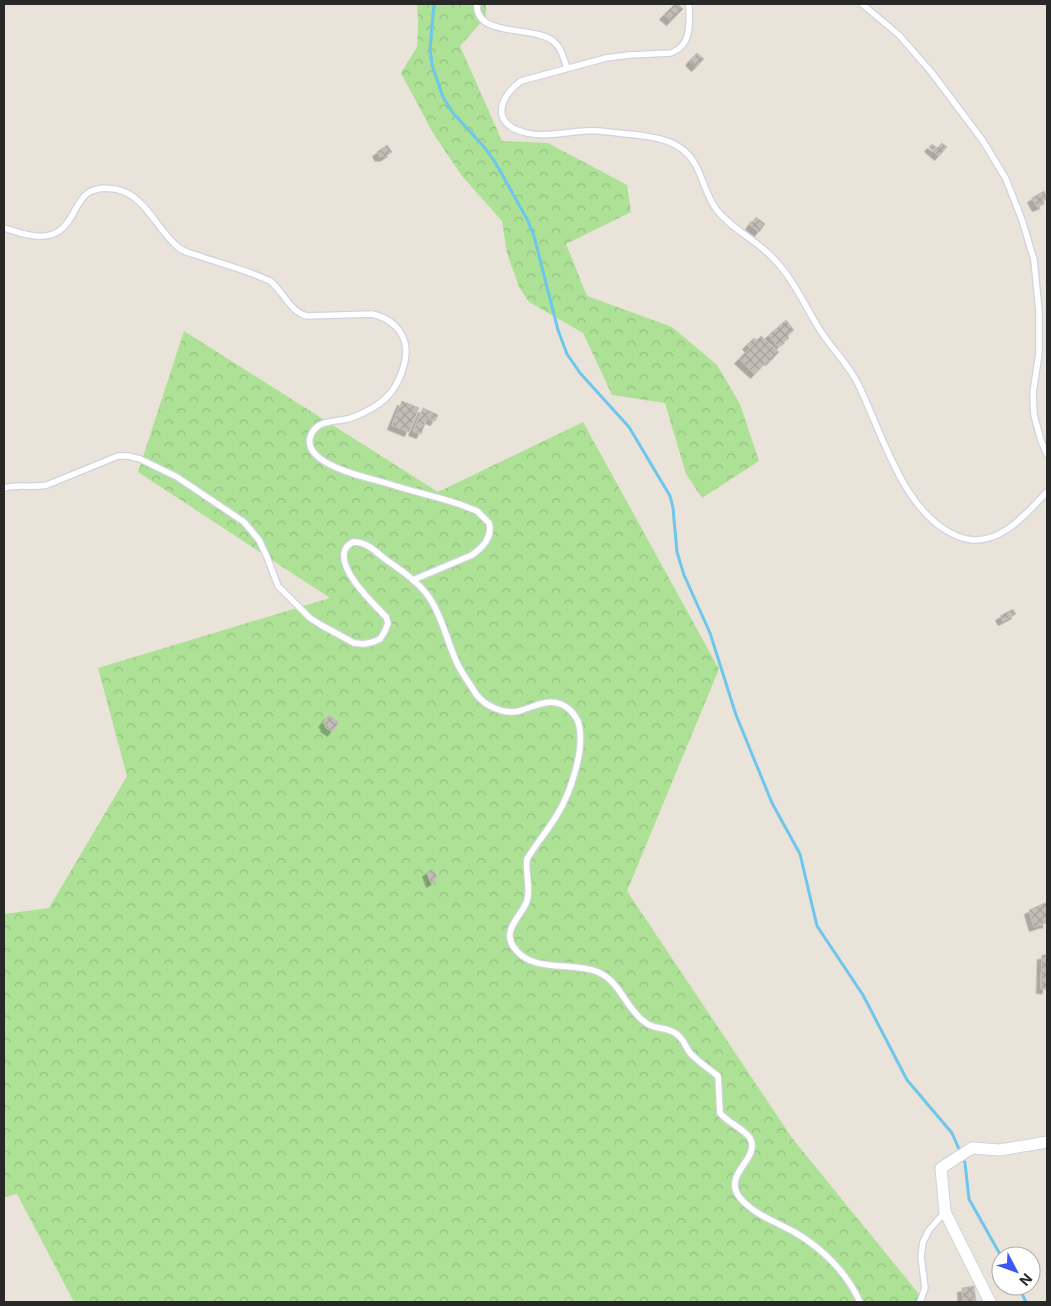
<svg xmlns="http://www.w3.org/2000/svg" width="1051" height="1306" font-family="Inter,sans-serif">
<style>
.forest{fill:url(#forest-crowns)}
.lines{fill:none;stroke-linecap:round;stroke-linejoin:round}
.stream{stroke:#6dc6ec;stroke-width:3}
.building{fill:url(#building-cross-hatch);stroke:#c5bfb3;filter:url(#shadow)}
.service-casing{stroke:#cfd2e1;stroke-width:8}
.minor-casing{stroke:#cfd2e1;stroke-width:13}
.service{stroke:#fff;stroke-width:5.5}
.minor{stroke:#fff;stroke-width:11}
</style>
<defs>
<pattern id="forest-crowns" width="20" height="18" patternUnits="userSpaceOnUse" patternTransform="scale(1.25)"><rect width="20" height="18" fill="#ade196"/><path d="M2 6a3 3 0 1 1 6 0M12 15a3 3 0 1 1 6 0" fill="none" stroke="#95c181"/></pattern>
<pattern id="building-cross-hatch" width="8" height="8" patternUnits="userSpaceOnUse" patternTransform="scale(1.25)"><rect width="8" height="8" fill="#c2bdb6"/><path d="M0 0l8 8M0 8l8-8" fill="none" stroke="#a7a29c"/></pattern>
<filter id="shadow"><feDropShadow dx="-4.5" dy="4.5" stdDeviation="0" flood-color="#0004"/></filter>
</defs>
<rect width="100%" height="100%" fill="#eae3d9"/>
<g class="forest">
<path d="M417 4H486V17L460 46 502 141 548 143 627 185 631 212 566 244 587 296 672 327 717 365 740 404 759 461 702 498 686 474 665 403 612 395 583 333 529 302 519 287 507 253 502 221 462 176 433 133 401 73 417 47 418 22Z"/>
<path d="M184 331 438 492 583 422 719 669 627 891 792 1138 919 1294 921 1302H74L17 1194 4 1197V914L49 908 127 776 98 668 330 598 138 472Z"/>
</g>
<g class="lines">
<g class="stream">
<path d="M434 4 430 49 432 65 443 97 453 113 485 148 495 162 527 219 534 236 558 330 567 354 580 373 629 427 670 496 673 508 677 552 684 575 710 633 736 715 772 803 800 854 817 926 863 995 907 1080 952 1133 965 1163 969 1199 1001 1256"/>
<path d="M1018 1286 1026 1302"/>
</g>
</g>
<g class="building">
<path d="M675 4H678L683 9 671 21 664 15Z"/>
<path d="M697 53 704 59 696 67 690 61Z"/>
<path d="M942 143 947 147 939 156 929 147 932 144 937 148Z"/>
<path d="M387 145 392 152 384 157 383 156 380 157 377 152Z"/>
<path d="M1044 191 1047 199 1043 201 1044 204 1037 207 1032 198Z"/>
<path d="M756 217 765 224 759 232 750 225Z"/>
<path d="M786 320 794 330 787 336 789 338 778 347 769 335Z"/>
<path d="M761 336 779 352 770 361 768 360 755 374 739 359 750 348 747 345 754 338 757 340Z"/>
<path d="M402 401 419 408 409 432 392 425Z"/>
<path d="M423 408 438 415 435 421 427 418 421 434 413 431Z"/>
<path d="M1013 609 1016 614 1003 621 1000 616Z"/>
<path d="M329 715 337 721 338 724 332 732 325 727 326 725 323 723Z"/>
<path d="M432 869V871H434L437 877 435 878 436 880 431 883 427 872Z"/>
<path d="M1045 903 1047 904V924L1045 923 1034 927 1029 910Z"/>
<path d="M1042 955H1047V989H1041Z"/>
<path d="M974 1286 976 1302H963L962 1288Z"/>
</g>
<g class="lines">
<g class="service-casing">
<g id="service">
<path d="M477 4C475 38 533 25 553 41 561 47 564 59 567 68"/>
<path d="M689 4C689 22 693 45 671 53L629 55 606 58 521 81C500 96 490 123 523 132 542 138 565 132 585 131 596 130 607 132 618 133 645 136 680 136 695 164 703 178 706 195 716 209 731 229 755 239 772 257 794 279 805 307 822 333 833 350 849 365 858 384 882 432 903 514 957 536 995 552 1024 516 1047 492"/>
<path d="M862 4 899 35 932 73 983 141 1006 179 1022 220 1034 260 1039 311V353L1033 393 1034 415 1041 441 1047 454"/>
<path d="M4 228C20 233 43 242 59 231 81 216 73 183 115 189 145 194 156 229 178 247 184 253 194 254 202 257 225 265 249 271 270 281 284 292 289 311 307 316L372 314C382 316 388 319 395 326 406 336 408 351 404 365 398 388 386 402 365 412 359 415 353 418 347 419 339 421 325 421 318 426 314 429 311 434 310 438 304 465 368 478 386 483 410 491 435 496 459 504L477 511 489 523C493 537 483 547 472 555L413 580"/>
<path d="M4 488C17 484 33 488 47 485L118 456H128L140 459 177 477 244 522 259 540 267 557 278 586 310 618 321 625 354 643 364 644 373 642 380 639 385 631 388 623 386 617C374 604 337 570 345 550 346 546 350 544 353 542 367 542 375 551 385 559 402 571 422 584 432 602 444 622 448 645 458 665 463 675 470 684 476 694 485 706 504 715 519 711 537 706 552 695 569 709 573 713 578 719 579 725 585 750 570 794 557 815 548 830 536 844 527 859 525 873 531 888 527 901 522 915 502 930 513 946 530 974 572 961 598 972 620 982 624 1004 641 1019 655 1032 663 1025 675 1033 684 1038 685 1047 691 1054 699 1062 709 1069 718 1076L720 1113C728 1123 743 1128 750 1138 761 1158 724 1173 738 1195 751 1214 777 1222 796 1233 823 1249 847 1273 860 1302"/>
<path d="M920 1302 925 1288 921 1257 923 1242 929 1230 945 1212"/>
</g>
</g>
<g class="minor-casing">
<path id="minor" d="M990 1302 945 1212 941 1168 972 1148 1000 1150 1047 1142"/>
</g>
<use href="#service" class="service"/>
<use href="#minor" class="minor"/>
</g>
<rect width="1051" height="1306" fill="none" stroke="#282828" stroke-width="10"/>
<g transform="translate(1016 1271) rotate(131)"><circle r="24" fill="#ffffff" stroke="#a9a9a9"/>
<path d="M0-4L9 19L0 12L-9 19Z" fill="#3a58f6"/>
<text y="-8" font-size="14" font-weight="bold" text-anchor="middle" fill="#282828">N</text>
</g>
</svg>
